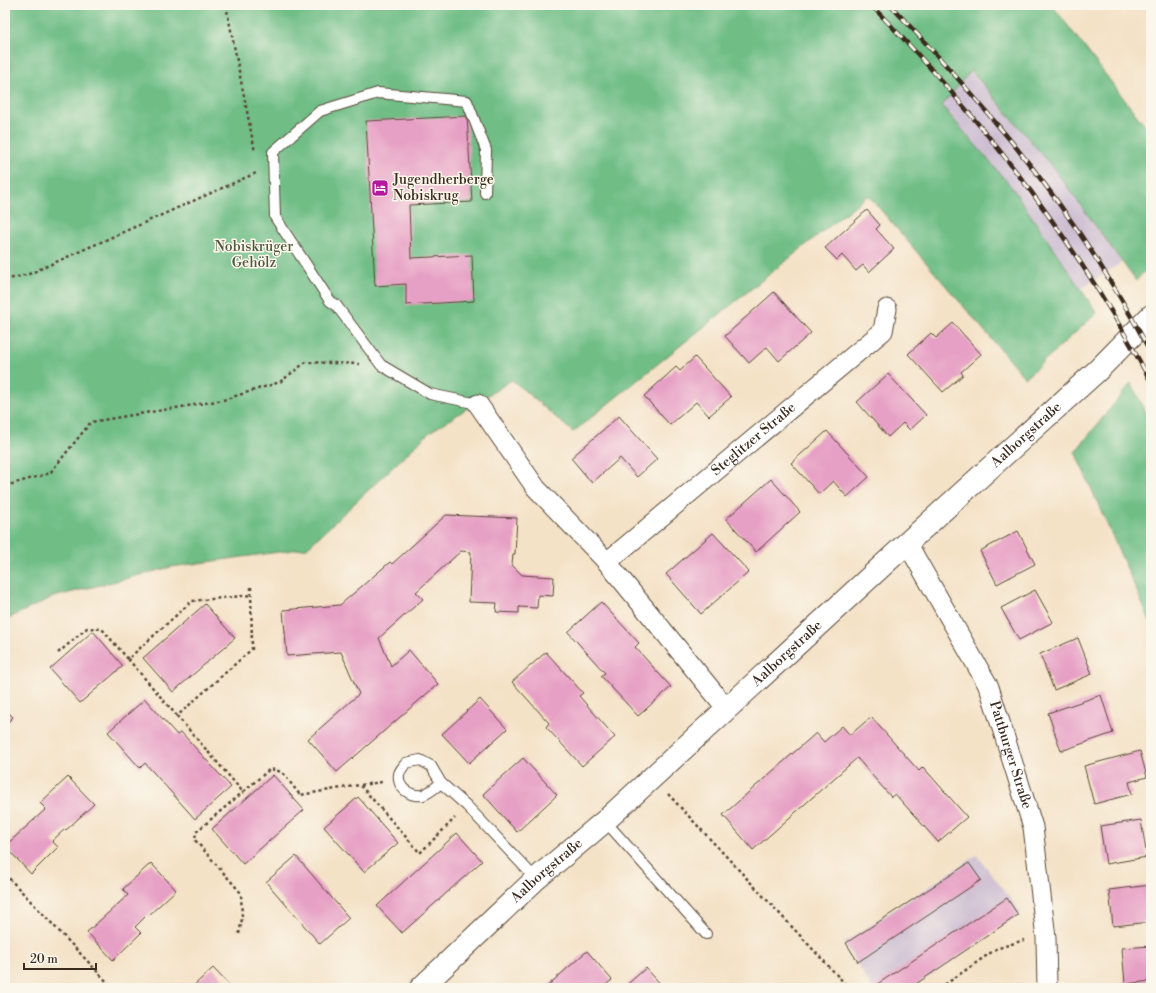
<svg xmlns="http://www.w3.org/2000/svg" width="1156" height="993" font-family="'Libre Bodoni',serif">
<style>
.industrial{fill:#cdbed2}
.forest{fill:#70be86;stroke:#567452}
.building{fill:#e7a0c5}
.lines{fill:none;stroke-linecap:round;stroke-linejoin:round}
.service-casing{stroke:#574637;stroke-width:12}
.minor-casing{stroke:#574637;stroke-width:21}
.tertiary-casing{stroke:#574637;stroke-width:24}
.path{stroke:#574637;stroke-width:2.5;stroke-dasharray:3 3;stroke-linecap:butt}
.service{stroke:#fff;stroke-width:10}
.minor{stroke:#fff;stroke-width:19}
.tertiary{stroke:#fff;stroke-width:22}
.rail-casing{stroke:#3b2a1e;stroke-width:4.5}
.rail{stroke:#fbf7ec;stroke-width:3;stroke-dasharray:9;stroke-linecap:butt}
.labels{text-anchor:middle;dominant-baseline:central;stroke-width:3;stroke-linejoin:round;paint-order:stroke}
.poi-label{font-size:14px;fill:#3b2a1e;stroke:#fbf7ec;text-anchor:start}
.park-label{font-size:14px;fill:#4f573e;stroke:#fbf7ec}
.street-label{font-size:14px;fill:#3b2a1e;stroke:#fbf7ec}
</style>
<rect width="100%" height="100%" fill="#fbf7ec"/>
<filter id="ink" filterUnits="userSpaceOnUse"><feTurbulence type="fractalNoise" baseFrequency=".025" numOctaves="2"/><feDisplacementMap in="SourceGraphic" scale="8" xChannelSelector="R" yChannelSelector="G"/><feConvolveMatrix kernelMatrix="1 2 1 2 8 2 1 2 1" color-interpolation-filters="sRGB"/></filter>
<filter id="wash" filterUnits="userSpaceOnUse"><feTurbulence type="fractalNoise" baseFrequency=".012" numOctaves="4" result="noise"/><feDisplacementMap in="SourceGraphic" scale="16" xChannelSelector="R" yChannelSelector="G"/><feGaussianBlur stdDeviation="0.9" result="paint"/><feColorMatrix in="noise" values="0 0 0 0 0 0 0 0 0 0 0 0 0 0 0 0 0 1.4 0 .05"/><feComposite in="paint" operator="in"/></filter>
<g filter="url(#wash)">
<rect width="100%" height="100%" fill="#f4e2c7"/>
<g class="industrial">
<path d="M915 5 1055 170 1122 262 1081 289 1013 189 942 106Z"/>
<path d="M977 855 1021 913 912 988H872L844 943Z"/>
</g>
<g class="forest">
<path d="M5 5H1052L1151 134V263L1136 281 1055 170 971 70 942 106 1013 189 1097 313 1025 378 868 195 573 432 512 380 430 432 307 548 171 567 53 597 5 620Z"/>
<path d="M1131 383 1151 422V623L1075 452Z"/>
</g>
<g id="blocks">
<g class="building">
<path d="M467 116 472 202 409 205 411 258 472 255 474 301 406 305V284L375 286 366 121Z"/>
<path d="M867 210 880 225 876 229 894 249 869 272 863 265 856 271 842 255 837 260 825 248Z"/>
<path d="M774 292 811 333 779 361 767 347 749 363 725 336Z"/>
<path d="M953 323 981 354 961 372 963 375 943 392 908 354 931 333 936 338Z"/>
<path d="M695 357 731 397 709 416 696 402 670 425 644 396 676 367 680 371Z"/>
<path d="M888 374 926 415 910 430 903 423 888 437 857 402Z"/>
<path d="M619 416 657 459 637 477 620 458 592 483 571 458Z"/>
<path d="M827 431 869 477 847 497 833 481 819 494 791 463Z"/>
<path d="M771 479 800 512 756 552 726 519Z"/>
<path d="M446 515 517 518 515 554H513L512 565 522 575 554 577 553 596 538 595 537 608 519 607V613L496 612 497 603 469 602 471 552 461 551 416 592 423 599 379 638 391 666 409 650 438 684 337 772 308 739 359 694 341 652 287 656 283 610 340 605 390 562 392 564Z"/>
<path d="M1018 531 1035 564 997 584 980 551Z"/>
<path d="M713 533 749 572 701 614 666 574Z"/>
<path d="M1035 590 1053 622 1019 640 1001 608Z"/>
<path d="M601 602 639 643 635 647 671 687 638 716 601 676 605 673 568 632Z"/>
<path d="M205 604 235 638 173 692 143 658Z"/>
<path d="M93 631 123 666 80 703 50 669Z"/>
<path d="M1078 638 1092 674 1054 690 1040 654Z"/>
<path d="M546 652 583 693 579 696 615 737 582 766 546 727 549 723 512 682Z"/>
<path d="M1101 695 1113 733 1061 751 1048 713Z"/>
<path d="M145 699 177 735 181 732 231 787 195 819 145 763 140 768 108 732Z"/>
<path d="M480 699 507 729 469 763 442 734Z"/>
<path d="M5 709 13 717 5 725Z"/>
<path d="M871 717 919 771 923 767 967 817 938 842 895 794 891 797 857 758 753 850 723 815 816 733 824 742 842 726 850 735Z"/>
<path d="M1140 751 1147 777 1129 782 1132 794 1094 804 1084 766Z"/>
<path d="M523 758 557 795 517 832 483 794Z"/>
<path d="M273 775 304 810 243 864 212 829Z"/>
<path d="M68 777 94 804 66 830 65 829 52 841 58 847 31 874 5 846 46 809 40 803Z"/>
<path d="M358 797 398 843 364 872 324 827Z"/>
<path d="M1141 820 1147 857 1106 864 1100 826Z"/>
<path d="M457 833 482 861 402 933 377 906Z"/>
<path d="M296 856 349 918 320 944 266 882Z"/>
<path d="M151 863 176 890 148 916 147 915 135 927 141 933 113 960 87 932 128 895 123 889Z"/>
<path d="M969 863 981 880 858 962 846 943Z"/>
<path d="M1151 885V922L1113 926 1109 890Z"/>
<path d="M1007 898 1018 915 910 988H874L873 987Z"/>
<path d="M1151 946V981L1125 984 1122 948Z"/>
<path d="M587 951 612 980 602 988H545Z"/>
<path d="M213 968 232 988H191Z"/>
<path d="M646 968 664 988H623Z"/>
</g>
</g>
</g>
<g filter="url(#ink)">
<use href="#blocks" fill-opacity="0" stroke="#574637" stroke-width="1"/>
<g class="lines">
<g class="service-casing">
<g id="service">
<path d="M478 404 430 394 381 365 336 305 330 301 275 217 273 152 320 111 378 93 467 101 486 150 485 193"/>
<path d="M441 783C436 787 429 793 423 795 410 797 397 788 399 774 400 770 403 767 406 763L420 760 431 766 441 783 467 806 536 879"/>
<path d="M605 821 706 934"/>
</g>
</g>
<g class="minor-casing">
<g id="minor">
<path d="M478 404 536 488 607 562"/>
<path id="s1" d="M907 543 989 687 1033 827 1046 938 1047 988"/>
<path id="s2" d="M727 709 607 562 883 331 887 309"/>
</g>
</g>
<g class="tertiary-casing">
<g id="tertiary">
<path id="s3" d="M421 988 536 879 605 821 907 543 1098 370 1151 316"/>
</g>
</g>
<g class="path">
<path d="M226 5 255 152"/>
<path d="M5 280 29 274 256 173"/>
<path d="M5 486 50 473 91 422 223 400 280 382 306 362 359 364"/>
<path d="M251 587 252 649 177 716 243 792 270 769 282 772 300 795 360 785 420 853 455 818"/>
<path d="M58 653 87 628 102 629 128 659"/>
<path d="M177 716 128 659 192 601 252 595"/>
<path d="M361 785 382 782"/>
<path d="M668 794 849 988"/>
<path d="M5 874 110 985"/>
<path d="M239 934 242 919 241 893 195 840 196 832 243 792"/>
<path d="M940 988 996 949 1024 940"/>
</g>
<use href="#service" class="service"/>
<use href="#minor" class="minor"/>
<use href="#tertiary" class="tertiary"/>
<g class="rail-casing">
<g id="rail">
<path d="M871 5C981 117 1078 243 1151 382"/>
<path d="M890 5C926 43 962 82 995 122 1054 191 1109 273 1151 353"/>
</g>
</g>
<use href="#rail" class="rail"/>
</g>
</g>
<defs>
<g id="hotel-square" transform="scale(0.9)"><rect x="-9" y="-9" width="18" height="18" rx="4" fill="#b5179e" stroke="#fbf7ec"/><path d="M-6-4.5h1.5V1H6V5H4.5V3h-9V5H-6ZM-4 0a1.8 1.8 0 1 1 3.6 0ZM.5 0V-2.5h3Q6-2.5 6 0Z" fill="#fff"/></g>
</defs>
<g fill-rule="evenodd">
<use href="#hotel-square" x="380" y="188"/>
</g>
<g class="labels">
<g class="poi-label">
<text x="393" y="180">Jugendherberge<tspan x="393" dy="16">Nobiskrug</tspan></text>
</g>
<g class="park-label">
<text x="254" y="247">Nobiskrüger<tspan x="254" dy="16">Gehölz</tspan></text>
</g>
<g class="street-label">
<text stroke="none"><textPath href="#s3" startOffset="820">Aalborgstraße</textPath></text>
<text stroke="none"><textPath href="#s2" startOffset="381">Steglitzer Straße</textPath></text>
<text stroke="none"><textPath href="#s3" startOffset="496">Aalborgstraße</textPath></text>
<text stroke="none"><textPath href="#s1" startOffset="237">Pattburger Straße</textPath></text>
<text stroke="none"><textPath href="#s3" startOffset="172">Aalborgstraße</textPath></text>
</g>
</g>
<rect width="1156" height="993" fill="none" stroke="#fbf7ec" stroke-width="20"/>
<path d="M24 963v6h72v-6" fill="none" stroke="#3b2a1e" stroke-width="2"/>
<text x="30" y="963" font-size="12" fill="#3b2a1e" stroke="#fbf7ec" stroke-width="3" paint-order="stroke">20 m</text>
</svg>
